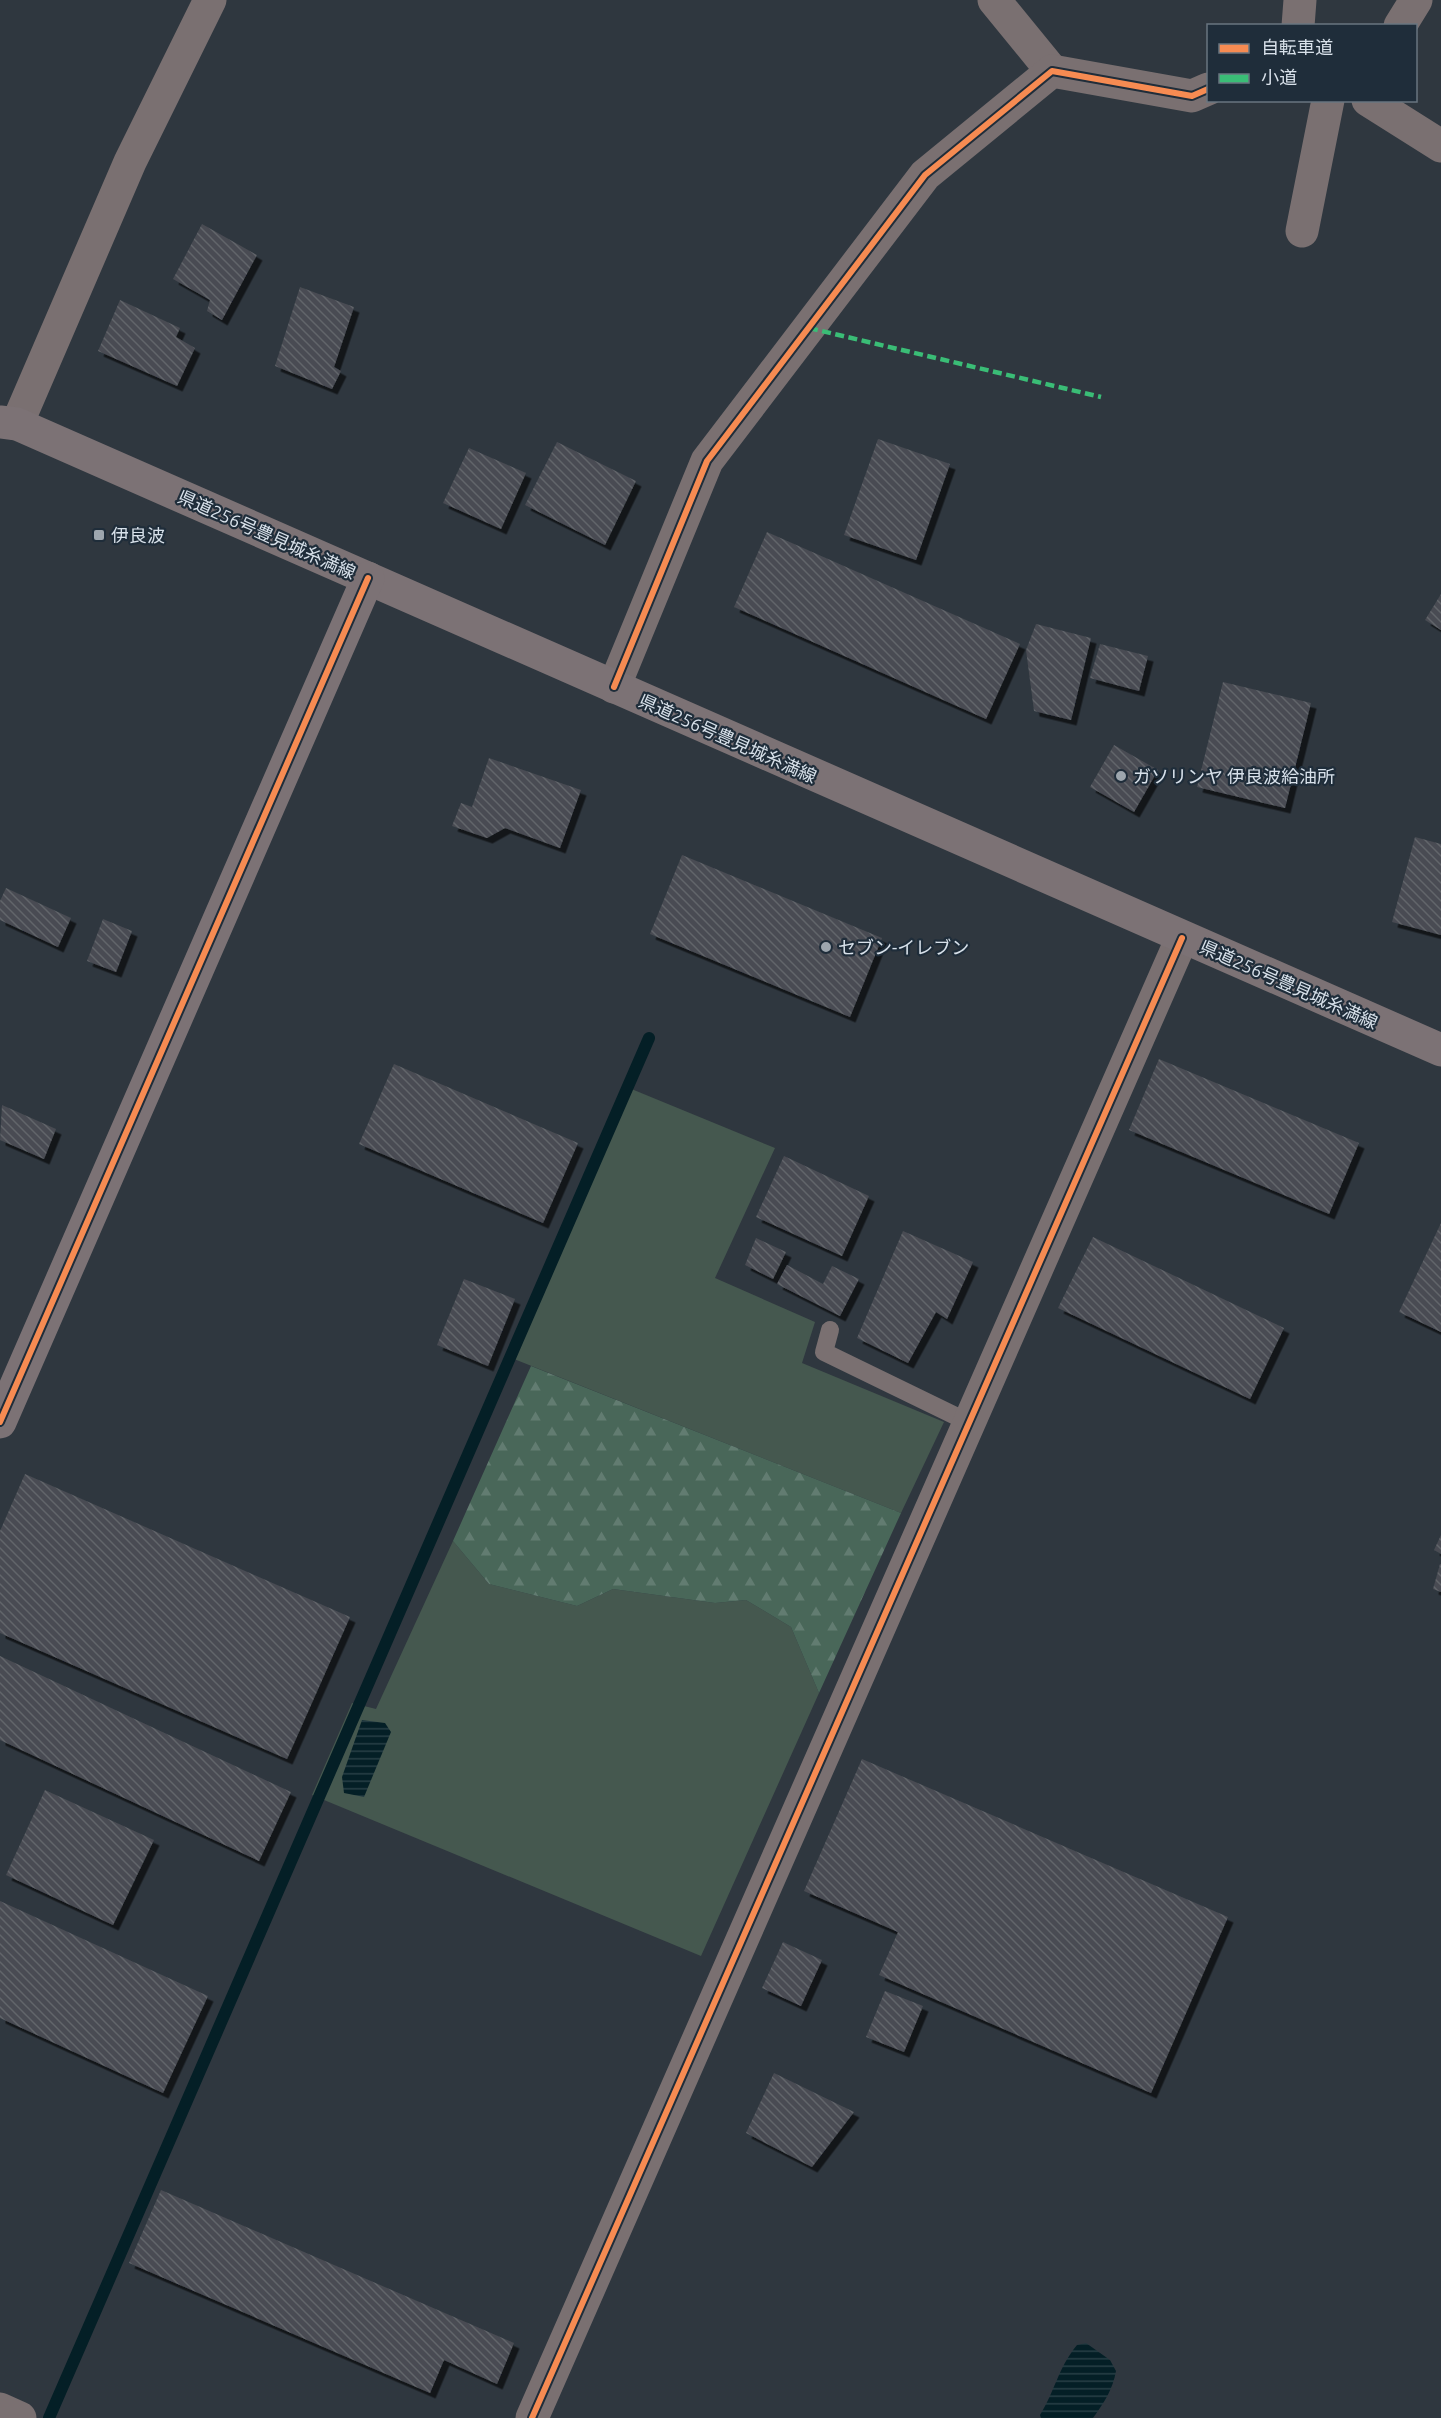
<svg xmlns="http://www.w3.org/2000/svg" width="1441" height="2418" font-family="Ubuntu,'Noto Sans JP',sans-serif">
<style>
.grass{fill:#45584f}
.forest{fill:url(#forest-firs)}
.water{fill:url(#water-rules)}
.lines{fill:none;stroke-linecap:round;stroke-linejoin:round}
.stream{stroke:#041f26;stroke-width:12}
.building{fill:url(#building-back-hatch);filter:url(#shadow)}
.lane{stroke:#7a7071;stroke-width:18}
.street{stroke:#7a7071;stroke-width:33}
.secondary{stroke:#7c7275;stroke-width:33}
.quiet{stroke:#3abd76;stroke-width:4.5;stroke-dasharray:9 4.5;stroke-linecap:butt}
.cycleway-casing{stroke:#1f2d3a;stroke-width:10}
.cycleway{stroke:#f68b52;stroke-width:6}
.poi-dot{fill:#9da6ae;stroke:#1f2d3a;stroke-width:2}
.labels{text-anchor:middle;dominant-baseline:central;stroke-width:4.5;stroke-linejoin:round;paint-order:stroke}
.street-label{font-size:18px;fill:#d8e1ea;stroke:#1f2d3a}
.poi-label{font-size:18px;fill:#d8e1ea;stroke:#1f2d3a;text-anchor:start}
</style>
<defs>
<pattern id="forest-firs" width="22" height="20" patternUnits="userSpaceOnUse" patternTransform="scale(1.5)"><rect width="22" height="20" fill="#496759"/><path d="M5 1l3.5 6h-7zM16 11l3.5 6h-7z" fill="#627c71"/></pattern>
<pattern id="water-rules" width="6" height="5" patternUnits="userSpaceOnUse" patternTransform="scale(1.5)"><rect width="6" height="5" fill="#041f26"/><path d="M0 2.5h6" fill="none" stroke="#283f46"/></pattern>
<pattern id="building-back-hatch" width="6" height="6" patternUnits="userSpaceOnUse" patternTransform="scale(1.5)"><rect width="6" height="6" fill="#484b52"/><path d="M-1 5l2 2M0 0l6 6M5-1l2 2" fill="none" stroke="#62656b"/></pattern>
<filter id="shadow"><feDropShadow dx="5.5" dy="5.5" stdDeviation="0" flood-color="#0009"/></filter>
</defs>
<rect width="100%" height="100%" fill="#2f373f"/>
<g class="grass">
<path d="M629 1088 775 1148 715 1278 815 1322 802 1363 944 1422 901 1513 514 1359Z"/>
<path d="M453 1541 489 1584 577 1606 613 1589 715 1603 746 1600 791 1627 819 1693 701 1956 312 1795 352 1703 376 1709Z"/>
</g>
<path class="forest" d="M531 1366 901 1513 819 1693 791 1627 746 1600 715 1603 613 1589 577 1606 489 1584 453 1541Z"/>
<g class="water">
<path d="M362 1720 385 1723 391 1732 364 1797 344 1793 342 1777Z"/>
<path d="M1086 2343 1110 2360 1116 2371C1113 2389 1104 2403 1093 2418H1041L1040 2415C1055 2391 1058 2368 1077 2345Z"/>
</g>
<g class="lines">
<path class="stream" d="M49 2418 649 1038"/>
</g>
<g class="building">
<path d="M202 224 257 255 222 320 207 311 210 300 173 279Z"/>
<path d="M300 287 354 307 334 367 341 371 332 389 275 366Z"/>
<path d="M120 300 180 328 176 337 195 348 177 386 98 351Z"/>
<path d="M878 439 950 464 916 560 844 535Z"/>
<path d="M557 442 636 481 605 545 525 505Z"/>
<path d="M469 448 526 473 501 529 443 503Z"/>
<path d="M767 532 1020 644 986 719 734 607Z"/>
<path d="M1441 594V630L1425 620Z"/>
<path d="M1036 624 1091 638 1071 720 1034 711 1026 650Z"/>
<path d="M1100 644 1148 656 1139 691 1090 678Z"/>
<path d="M1223 682 1311 703 1285 808 1197 787Z"/>
<path d="M1114 745 1158 770 1134 812 1090 787Z"/>
<path d="M489 758 581 790 560 848 505 828 487 838 452 826 461 803 472 807Z"/>
<path d="M1415 837 1441 844V935L1392 922Z"/>
<path d="M682 855 882 938 850 1017 650 934Z"/>
<path d="M6 888 71 918 58 947 0 920V901Z"/>
<path d="M103 919 132 931 116 972 87 961Z"/>
<path d="M1159 1059 1359 1143 1329 1214 1129 1130Z"/>
<path d="M394 1064 578 1143 543 1223 359 1144Z"/>
<path d="M2 1105 56 1129 44 1159 0 1140Z"/>
<path d="M784 1156 869 1196 842 1256 756 1217Z"/>
<path d="M1441 1223V1332L1399 1312Z"/>
<path d="M903 1231 973 1262 947 1319 936 1312 908 1363 857 1338Z"/>
<path d="M1093 1237 1284 1328 1250 1399 1058 1308Z"/>
<path d="M756 1238 786 1252 773 1279 745 1265Z"/>
<path d="M787 1265 823 1284 832 1266 859 1279 840 1316 777 1284Z"/>
<path d="M464 1279 515 1299 488 1366 437 1345Z"/>
<path d="M25 1474 350 1617 287 1759 0 1633V1531Z"/>
<path d="M1441 1535V1554L1434 1550Z"/>
<path d="M1440 1564H1441V1592L1433 1589Z"/>
<path d="M0 1656 291 1792 259 1861 0 1740Z"/>
<path d="M862 1759 1228 1917 1151 2093 879 1975 898 1932 804 1891Z"/>
<path d="M45 1790 154 1840 113 1925 6 1875Z"/>
<path d="M0 1901 208 1996 163 2093 0 2018Z"/>
<path d="M783 1942 822 1960 801 2006 762 1988Z"/>
<path d="M885 1991 923 2006 904 2052 866 2037Z"/>
<path d="M774 2073 854 2112 812 2167 746 2133Z"/>
<path d="M161 2190 514 2343 497 2384 444 2360 430 2393 129 2263Z"/>
</g>
<g class="lines">
<path class="lane" d="M830 1330 824 1352 970 1423"/>
<g class="street">
<path d="M994 0 1052 71"/>
<path d="M1298 26 1300 0"/>
<path d="M1400 26 1416 0"/>
<path d="M1368 100 1441 146"/>
<path d="M1302 231 1328 100"/>
<path d="M17 424 130 162 210 0"/>
<path d="M614 687 707 461 925 175 1052 71 1192 96 1208 89"/>
<path d="M0 2409 20 2418"/>
<path d="M532 2418 1182 938"/>
</g>
<g class="secondary">
<path d="M0 422 17 424 1441 1050"/>
<path d="M0 1422 368 578"/>
</g>
<path class="quiet" d="M809 328 1101 397"/>
<g class="cycleway-casing">
<g id="cycleway">
<path d="M614 687 707 461 925 175 1052 71 1192 96 1208 89"/>
<path d="M0 1422 368 578"/>
<path d="M532 2418 1182 938"/>
</g>
</g>
<use href="#cycleway" class="cycleway"/>
</g>
<g class="poi-dot">
<rect x="93" y="529" width="12" height="12" rx="3"/>
<circle cx="1121" cy="776" r="6"/>
<circle cx="826" cy="947" r="6"/>
</g>
<g class="labels">
<g class="street-label">
<text transform="translate(267 534) rotate(24)">県道256号豊見城糸満線</text>
<text transform="translate(728 738) rotate(24)">県道256号豊見城糸満線</text>
<text transform="translate(1289 984) rotate(24)">県道256号豊見城糸満線</text>
</g>
<g class="poi-label">
<text x="111" y="535">伊良波</text>
<text x="1133" y="776">ガソリンヤ 伊良波給油所</text>
<text x="838" y="947">セブン-イレブン</text>
</g>
</g>
<rect x="1207" y="24" width="210" height="78" fill="#1f2d3a" stroke="#697580" stroke-width="1.5"/>
<rect x="1219" y="44" width="30" height="9" fill="#f68b52" stroke="#697580" stroke-width="1.5"/>
<text x="1261" y="54" font-size="18" fill="#d8e1ea">自転車道</text>
<rect x="1219" y="74" width="30" height="9" fill="#3abd76" stroke="#697580" stroke-width="1.5"/>
<text x="1261" y="84" font-size="18" fill="#d8e1ea">小道</text>
</svg>
